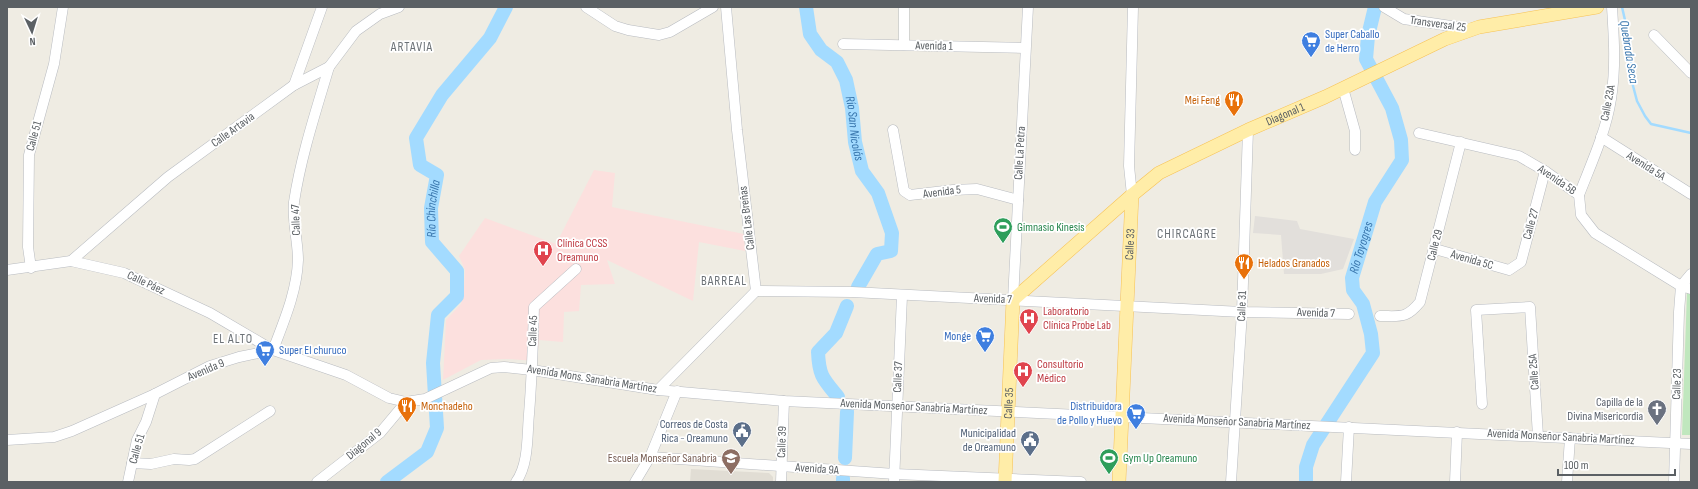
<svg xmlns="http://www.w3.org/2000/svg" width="1698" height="489" font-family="'Sofia Sans Condensed',sans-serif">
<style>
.industrial{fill:#e2dfdb}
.education{fill:#e1ddd4}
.medical{fill:#fce0de}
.green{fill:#c0e7be}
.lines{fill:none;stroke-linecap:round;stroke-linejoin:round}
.stream{stroke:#a3dbff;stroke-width:2.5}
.river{stroke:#a3dbff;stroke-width:14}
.minor-casing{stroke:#b8bbc0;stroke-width:11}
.major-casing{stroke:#f7c254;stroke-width:14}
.minor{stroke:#fff;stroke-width:10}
.major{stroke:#ffeda8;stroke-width:13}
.labels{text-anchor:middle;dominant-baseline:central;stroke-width:3.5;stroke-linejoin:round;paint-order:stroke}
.street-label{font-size:12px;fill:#5b6064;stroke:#fff}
.shop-label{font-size:12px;fill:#366cbe;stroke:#fff;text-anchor:start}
.food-label{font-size:12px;fill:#c56008;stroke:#fff;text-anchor:start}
.leisure-label{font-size:12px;fill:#27864d;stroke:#fff;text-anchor:start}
.health-label{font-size:12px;fill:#be3a42;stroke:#fff;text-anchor:start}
.worship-label{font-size:12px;fill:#5b616d;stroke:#fff;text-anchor:end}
.service-label{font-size:12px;fill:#4e5e75;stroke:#fff;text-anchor:end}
.education-label{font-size:12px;fill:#785e54;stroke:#fff;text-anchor:end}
.neighbourhood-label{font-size:13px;letter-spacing:1px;fill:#6c7277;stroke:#fff}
.water-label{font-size:13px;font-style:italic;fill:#3976ad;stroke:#fff}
</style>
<rect width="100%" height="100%" fill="#efece3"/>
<path class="industrial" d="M1255 216 1297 221 1300 229 1354 239 1343 269 1321 274H1284L1281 235 1253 233Z"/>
<path class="education" d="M691 469 769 473 773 477V482H690Z"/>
<path class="medical" d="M594 170 615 173 612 207 744 234 745 251 699 242 693 301 607 260 615 284 581 285 579 311 564 312 563 342 539 340 537 361 507 359 481 360 443 380 446 320 461 304 464 288 465 270 459 256 485 218 556 244Z"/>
<path class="green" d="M1687 292 1691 294V435H1682Z"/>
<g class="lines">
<path class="stream" d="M1622 7 1630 42 1632 82 1637 101 1645 116 1651 124 1691 133"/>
<g class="river">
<path id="s1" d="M806 7 810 34 821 50 837 62 846 80 852 108 855 142 862 171 878 193 892 233 891 251 877 254 858 287"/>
<path d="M838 397C823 379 819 376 818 352L836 333 847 306"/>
<path d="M845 458 847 412"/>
<path id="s2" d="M387 482 427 452 437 428 433 363 438 315 457 296V271L432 242 431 208 437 175 420 165 416 138 442 95 490 38 506 7"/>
<path d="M843 482V478"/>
<path id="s3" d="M1306 482V467L1313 445 1373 353 1371 334 1363 304 1353 290 1352 278 1375 202 1402 160 1401 140 1392 108 1366 59 1368 36 1375 7"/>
</g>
<g class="minor-casing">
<g id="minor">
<path d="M586 7 615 26 628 30 659 35 670 32 713 7"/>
<path d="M726 7 737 130 756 291"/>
<path d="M904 7V45"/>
<path d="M1384 7 1404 19 1471 29"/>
<path d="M1654 35 1691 73"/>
<path d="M843 44 1025 48"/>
<path d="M294 85 322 7"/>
<path d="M1343 88 1355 131V150"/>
<path d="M893 130 904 191 910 195 953 190 977 189 1018 200"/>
<path d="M1419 133 1519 156 1545 171 1579 195 1581 215 1595 233 1681 286 1691 289"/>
<path d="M1601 137 1691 194"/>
<path d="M1132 195 1129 166 1133 7"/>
<path d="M1579 195C1591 164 1606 132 1611 99 1616 68 1614 38 1612 7"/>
<path d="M1435 249 1509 270 1521 262 1545 171"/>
<path d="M71 261 168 177 294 85 329 67 356 31 380 14 399 7"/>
<path d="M31 268 28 247 29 155 54 64 63 7"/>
<path d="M7 270 71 261 124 273 210 313 273 350"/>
<path d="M1681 286 1691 274"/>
<path d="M756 291 852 292 1242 312 1349 314"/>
<path d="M1013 300 1028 7"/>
<path d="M1380 316C1401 316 1406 319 1420 302L1461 142"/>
<path d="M273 350C284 321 297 291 298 260 298 241 292 221 294 202 301 156 316 111 329 67"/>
<path d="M658 390 756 291"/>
<path d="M1482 404 1476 310 1530 307 1538 436"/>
<path d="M7 440 54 437 72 431 155 394 210 366 239 357 273 350 346 375 389 398 406 402 425 399 491 368 504 367 532 370 658 390 784 401 1691 444"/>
<path d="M650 457 895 474 1081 482"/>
<path d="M132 463 151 464 174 459 189 460 195 459 270 411"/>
<path d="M128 482 137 440 146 422 155 394"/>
<path d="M317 482 380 433 406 402"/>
<path d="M516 482C529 464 527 435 529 414 532 378 533 343 534 307L576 269"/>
<path d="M635 482 650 457 677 391"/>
<path d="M781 482 784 401"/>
<path d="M894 482 902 296"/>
<path d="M1231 482 1242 312 1248 130"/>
<path d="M1346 482 1349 427"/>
<path d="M1455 482 1457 432"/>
<path d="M1567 482 1570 438"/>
<path d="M1674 482 1679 312 1681 286"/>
</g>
</g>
<g class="major-casing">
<g id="major">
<path id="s4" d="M1005 482 1013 300 1132 195 1159 173 1248 130 1325 97 1445 39 1479 27 1597 7"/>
<path id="s5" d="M1119 482 1132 195"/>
</g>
</g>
<use href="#minor" class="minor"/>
<use href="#major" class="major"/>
</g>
<defs>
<g id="supermarket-pin" transform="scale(1)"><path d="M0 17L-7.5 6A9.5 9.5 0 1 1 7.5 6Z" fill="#3f7fe0" stroke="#fff"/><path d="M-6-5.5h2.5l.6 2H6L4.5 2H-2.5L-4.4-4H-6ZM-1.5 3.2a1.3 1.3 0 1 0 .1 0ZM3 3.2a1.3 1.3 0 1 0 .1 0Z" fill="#fff"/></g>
<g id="restaurant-pin" transform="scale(1)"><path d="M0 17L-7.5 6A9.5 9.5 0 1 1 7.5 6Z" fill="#e8710a" stroke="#fff"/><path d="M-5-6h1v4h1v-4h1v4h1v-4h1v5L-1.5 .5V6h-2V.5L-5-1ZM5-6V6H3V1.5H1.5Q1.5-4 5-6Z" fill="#fff"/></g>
<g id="stadium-pin" transform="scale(1)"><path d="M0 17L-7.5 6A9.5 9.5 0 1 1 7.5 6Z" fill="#2e9e5b" stroke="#fff"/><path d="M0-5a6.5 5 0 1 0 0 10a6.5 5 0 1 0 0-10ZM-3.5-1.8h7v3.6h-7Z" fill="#fff"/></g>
<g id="hospital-pin" transform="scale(1)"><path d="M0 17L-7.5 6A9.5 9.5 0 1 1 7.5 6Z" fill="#e0444e" stroke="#fff"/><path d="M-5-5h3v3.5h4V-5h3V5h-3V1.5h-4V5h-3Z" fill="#fff"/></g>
<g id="church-pin" transform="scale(1)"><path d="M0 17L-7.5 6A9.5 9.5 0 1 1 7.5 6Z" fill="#6b7280" stroke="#fff"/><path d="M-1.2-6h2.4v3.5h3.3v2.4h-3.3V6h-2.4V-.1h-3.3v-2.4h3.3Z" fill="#fff"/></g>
<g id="civic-pin" transform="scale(1)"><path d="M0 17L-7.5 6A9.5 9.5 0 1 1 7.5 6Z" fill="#5c6f8a" stroke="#fff"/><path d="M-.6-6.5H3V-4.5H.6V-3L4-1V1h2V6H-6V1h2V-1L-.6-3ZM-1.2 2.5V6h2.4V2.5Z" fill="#fff"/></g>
<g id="school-pin" transform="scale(1)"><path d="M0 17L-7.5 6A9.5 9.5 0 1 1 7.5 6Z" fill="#8d6e63" stroke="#fff"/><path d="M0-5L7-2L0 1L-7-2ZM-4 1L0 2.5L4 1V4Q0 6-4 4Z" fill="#fff"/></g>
</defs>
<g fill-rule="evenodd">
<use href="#supermarket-pin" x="1311" y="41"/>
<use href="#restaurant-pin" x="1234" y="100"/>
<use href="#stadium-pin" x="1003" y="227"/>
<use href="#hospital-pin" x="543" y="250"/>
<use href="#restaurant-pin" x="1244" y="263"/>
<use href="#hospital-pin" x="1029" y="318"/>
<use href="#supermarket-pin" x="985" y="336"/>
<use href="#supermarket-pin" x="265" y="350"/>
<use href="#hospital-pin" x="1023" y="371"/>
<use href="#restaurant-pin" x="407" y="406"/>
<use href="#church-pin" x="1657" y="409"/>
<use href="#supermarket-pin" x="1136" y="413"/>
<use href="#civic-pin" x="742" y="431"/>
<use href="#civic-pin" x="1030" y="440"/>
<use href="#school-pin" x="731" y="458"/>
<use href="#stadium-pin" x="1109" y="458"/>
</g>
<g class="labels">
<g class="street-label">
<text transform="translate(1438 24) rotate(8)">Transversal 25</text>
<text transform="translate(934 46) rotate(1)">Avenida 1</text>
<text transform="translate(1608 103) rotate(-79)">Calle 23A</text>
<text stroke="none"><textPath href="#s4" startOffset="515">Diagonal 1</textPath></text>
<text transform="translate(233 130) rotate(-36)">Calle Artavia</text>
<text transform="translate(34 136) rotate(-75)">Calle 51</text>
<text transform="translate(1020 153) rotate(-87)">Calle La Petra</text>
<text transform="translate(1646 166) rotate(32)">Avenida 5A</text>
<text transform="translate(1557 180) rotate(34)">Avenida 5B</text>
<text transform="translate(942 192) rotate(-7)">Avenida 5</text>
<text transform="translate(747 218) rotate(-97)">Calle Las Breñas</text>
<text transform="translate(296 220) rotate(-92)">Calle 47</text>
<text transform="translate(1531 224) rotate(-75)">Calle 27</text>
<text stroke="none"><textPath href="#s5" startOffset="238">Calle 33</textPath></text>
<text transform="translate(1435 245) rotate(-76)">Calle 29</text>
<text transform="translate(1472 260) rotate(16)">Avenida 5C</text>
<text transform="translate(146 283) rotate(25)">Calle Páez</text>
<text transform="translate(993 299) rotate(2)">Avenida 7</text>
<text transform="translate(1242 306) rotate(-88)">Calle 31</text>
<text transform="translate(1316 313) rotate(2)">Avenida 7</text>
<text transform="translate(533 331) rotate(-88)">Calle 45</text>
<text transform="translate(206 370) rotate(-23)">Avenida 9</text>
<text transform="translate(1534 372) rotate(-94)">Calle 25A</text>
<text transform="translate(898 377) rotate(-88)">Calle 37</text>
<text transform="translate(592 379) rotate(9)">Avenida Mons. Sanabria Martínez</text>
<text transform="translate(1677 384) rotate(-88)">Calle 23</text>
<text stroke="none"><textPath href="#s4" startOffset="79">Calle 35</textPath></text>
<text transform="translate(914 407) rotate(3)">Avenida Monseñor Sanabria Martínez</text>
<text transform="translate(1237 422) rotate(3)">Avenida Monseñor Sanabria Martínez</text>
<text transform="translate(1561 437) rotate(3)">Avenida Monseñor Sanabria Martínez</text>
<text transform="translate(782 442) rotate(-88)">Calle 39</text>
<text transform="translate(364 444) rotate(-40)">Diagonal 9</text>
<text transform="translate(137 449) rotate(-74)">Calle 51</text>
<text transform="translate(817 469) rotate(4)">Avenida 9A</text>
</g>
<g class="shop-label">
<text x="1325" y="34">Super Caballo<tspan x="1325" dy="14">de Herro</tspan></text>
<text x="971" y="336" text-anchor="end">Monge</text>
<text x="279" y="350">Super El churuco</text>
<text x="1122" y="406" text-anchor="end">Distribuidora<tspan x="1122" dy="14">de Pollo y Huevo</tspan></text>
</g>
<g class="food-label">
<text x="1220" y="100" text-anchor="end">Mei Feng</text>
<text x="1258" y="263">Helados Granados</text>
<text x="421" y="406">Monchadeho</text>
</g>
<g class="leisure-label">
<text x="1017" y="227">Gimnasio Kinesis</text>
<text x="1123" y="458">Gym Up Oreamuno</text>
</g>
<g class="health-label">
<text x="557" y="243">Clínica CCSS<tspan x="557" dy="14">Oreamuno</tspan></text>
<text x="1043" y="311">Laboratorio<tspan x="1043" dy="14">Clínica Probe Lab</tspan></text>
<text x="1037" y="364">Consultorio<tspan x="1037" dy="14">Médico</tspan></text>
</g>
<g class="worship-label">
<text x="1643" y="402">Capilla de la<tspan x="1643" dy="14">Divina Misericordia</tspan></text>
</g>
<g class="service-label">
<text x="728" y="424">Correos de Costa<tspan x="728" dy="14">Rica - Oreamuno</tspan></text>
<text x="1016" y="433">Municipalidad<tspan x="1016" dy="14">de Oreamuno</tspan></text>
</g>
<g class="education-label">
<text x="717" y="458">Escuela Monseñor Sanabria</text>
</g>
<g class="neighbourhood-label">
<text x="412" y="47">ARTAVIA</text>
<text x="1187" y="234">CHIRCAGRE</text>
<text x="724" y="281">BARREAL</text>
<text x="233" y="339">EL ALTO</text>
</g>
<g class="water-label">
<text transform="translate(1629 52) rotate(81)">Quebrada Seca</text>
<text stroke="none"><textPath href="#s1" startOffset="136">Río San Nicolás</textPath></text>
<text stroke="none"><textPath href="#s2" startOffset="313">Río Chinchilla</textPath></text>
<text stroke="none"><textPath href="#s3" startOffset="259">Río Toyogres</textPath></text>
</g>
</g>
<rect width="1698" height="489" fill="none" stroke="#5b6064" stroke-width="16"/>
<g transform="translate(32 32) rotate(176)" stroke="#ffffff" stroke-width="3" paint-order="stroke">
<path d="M0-3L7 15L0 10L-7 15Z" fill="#5b6064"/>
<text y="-6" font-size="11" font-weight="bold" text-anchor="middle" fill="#5b6064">N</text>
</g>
<path d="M1558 469v6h117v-6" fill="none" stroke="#5b6064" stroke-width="2"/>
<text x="1564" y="469" font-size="12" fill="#5b6064" stroke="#ffffff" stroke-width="3" paint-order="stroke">100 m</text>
</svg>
